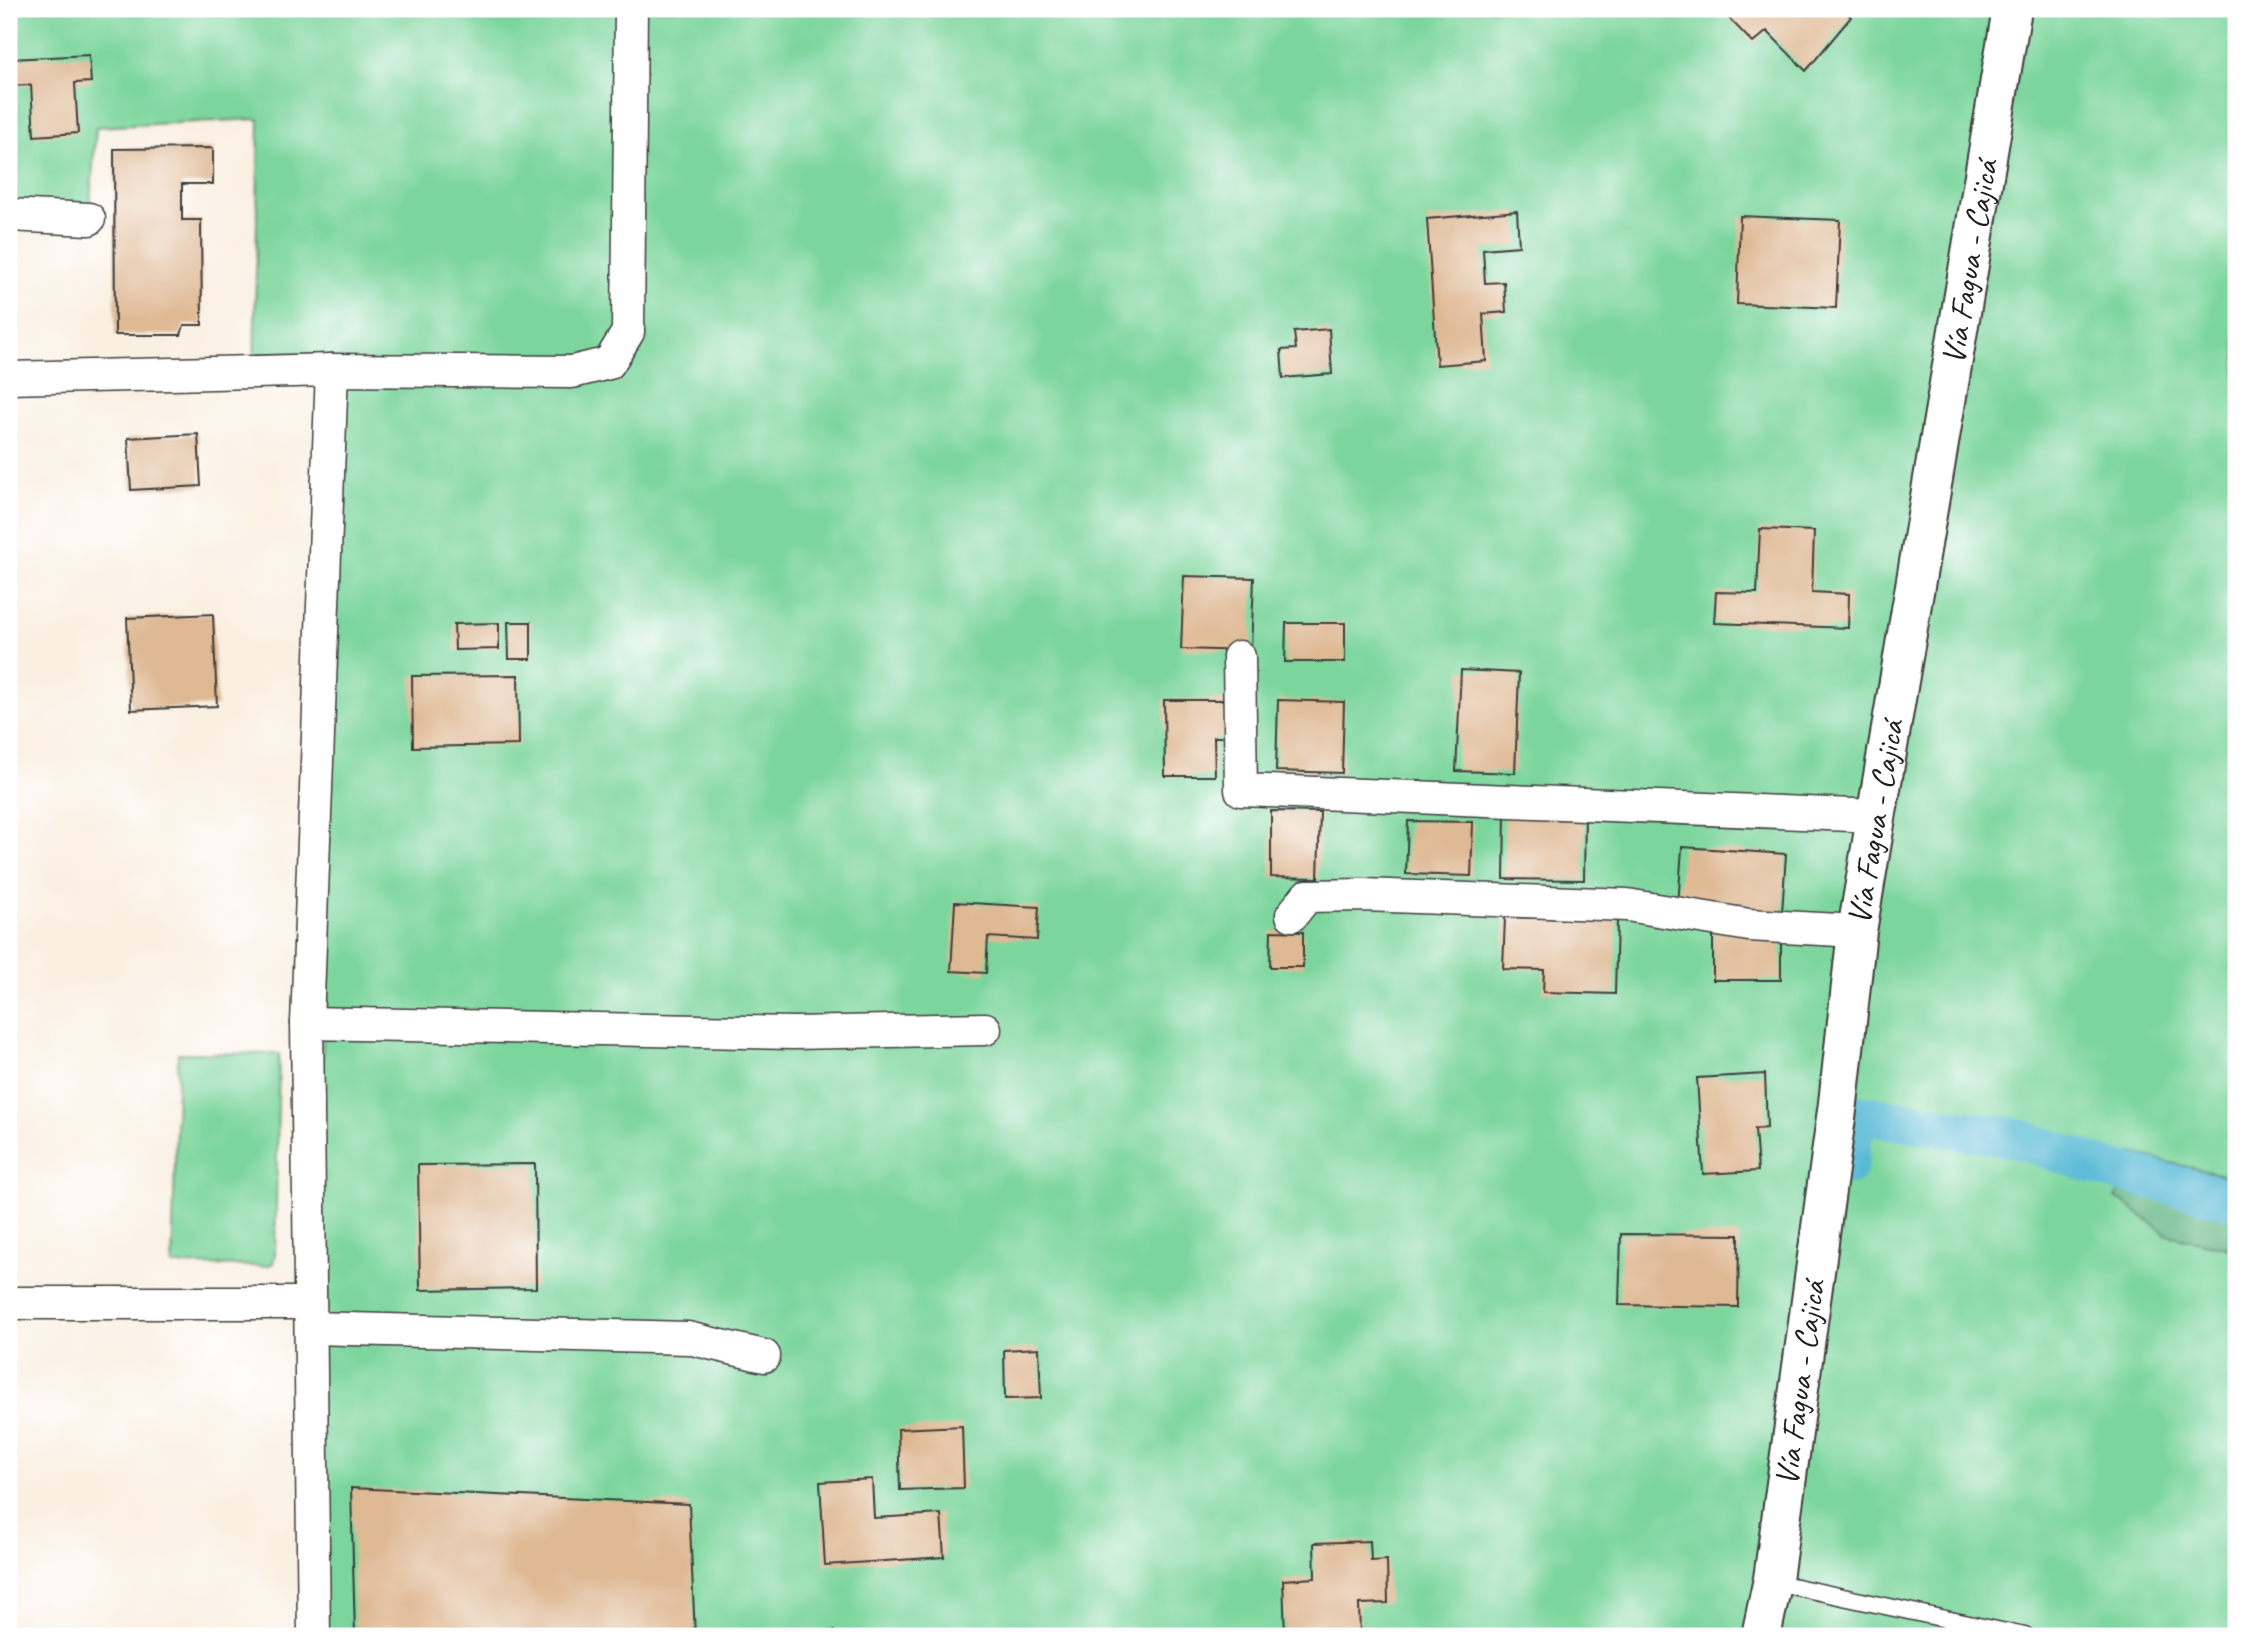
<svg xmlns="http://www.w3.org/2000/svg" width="2245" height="1645" font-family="Caveat,sans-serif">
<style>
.green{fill:#7bd59c;stroke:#4c785c;stroke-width:2}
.forest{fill:#64b684;stroke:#406950;stroke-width:2}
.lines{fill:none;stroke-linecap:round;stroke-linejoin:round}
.canal{stroke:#56b9d5;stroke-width:40}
.building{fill:#dfb994}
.service-casing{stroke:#3d3c3a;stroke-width:19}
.minor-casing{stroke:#3d3c3a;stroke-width:35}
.tertiary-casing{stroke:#3d3c3a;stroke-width:42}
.service{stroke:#fff;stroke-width:16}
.minor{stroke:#fff;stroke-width:32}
.tertiary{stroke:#fff;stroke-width:38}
.labels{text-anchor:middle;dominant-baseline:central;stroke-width:6;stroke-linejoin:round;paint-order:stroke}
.street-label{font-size:33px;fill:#1c1c1c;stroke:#fff}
</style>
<rect width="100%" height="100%" fill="#fff"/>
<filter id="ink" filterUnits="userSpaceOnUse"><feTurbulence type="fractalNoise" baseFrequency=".0143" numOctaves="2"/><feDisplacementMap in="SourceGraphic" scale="14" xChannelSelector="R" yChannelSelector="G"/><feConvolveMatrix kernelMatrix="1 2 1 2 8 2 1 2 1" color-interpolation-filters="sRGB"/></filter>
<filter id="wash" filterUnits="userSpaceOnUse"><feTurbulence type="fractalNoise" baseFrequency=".00686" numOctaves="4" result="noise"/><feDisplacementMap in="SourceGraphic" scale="28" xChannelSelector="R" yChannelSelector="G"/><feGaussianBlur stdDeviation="1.57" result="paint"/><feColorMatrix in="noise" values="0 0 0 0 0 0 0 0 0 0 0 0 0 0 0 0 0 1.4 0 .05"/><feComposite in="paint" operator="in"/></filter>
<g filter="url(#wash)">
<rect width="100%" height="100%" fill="#faf0e2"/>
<g class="green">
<path d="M9 9H2236V1178L2131 1154 2168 1235 2236 1250V1636H314L332 371 254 372 259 119 96 127 89 219 9 215Z"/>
<path d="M178 1053 279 1054 275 1256 273 1263 268 1266 172 1265Z"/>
</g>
<path class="forest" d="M2131 1154 2236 1178V1250L2168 1235 2116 1197Z"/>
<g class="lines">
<path class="canal" d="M1848 1165 1856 1114 2017 1138 2108 1169 2236 1200"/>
</g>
<g id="blocks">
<g class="building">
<path d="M1725 9H1843L1851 17 1806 71 1767 31 1753 43 1722 11Z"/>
<path d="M89 55 91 82 75 83 78 133 34 136 31 85 12 86 11 59Z"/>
<path d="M213 148V184H182V220H201L202 325H184L181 335H115L114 149Z"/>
<path d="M1517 211 1519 246 1483 249 1485 283 1504 282 1506 312 1483 314 1486 361 1437 365 1427 219Z"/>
<path d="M1740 216 1840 220 1836 308 1737 304Z"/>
<path d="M1329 329 1332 374 1283 378 1281 350 1296 349 1294 332Z"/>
<path d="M198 434 201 486 131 490 128 438Z"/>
<path d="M1760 529 1814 531 1812 592 1849 594 1848 628 1714 623 1716 592 1757 593Z"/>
<path d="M1184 576 1254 578 1251 651 1181 649Z"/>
<path d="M213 614 217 706 131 710 127 618Z"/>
<path d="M508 622H531V659H509Z"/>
<path d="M499 623V649L455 650 454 624Z"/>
<path d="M1286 623H1345V662H1285Z"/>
<path d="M1461 670 1519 673 1515 773 1456 771Z"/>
<path d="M518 675 519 745 413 747 412 676Z"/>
<path d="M1164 700H1228V737H1214L1215 776H1165Z"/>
<path d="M1278 700 1344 702 1342 773 1276 771Z"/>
<path d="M1271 811 1320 812 1318 878 1271 877Z"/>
<path d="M1505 811H1585L1584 880 1504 879Z"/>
<path d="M1408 821 1473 822 1471 876 1406 874Z"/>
<path d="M1682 847 1786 854 1782 913 1678 906Z"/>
<path d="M955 902 1039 907 1037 940 988 937 986 973 951 971Z"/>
<path d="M1505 917 1617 920 1615 994 1543 992 1544 970 1503 969Z"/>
<path d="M1271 931 1303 932V967H1270Z"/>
<rect x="1713" y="932" width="68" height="48"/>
<path d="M1765 1074 1767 1128 1755 1129 1758 1171 1703 1174 1697 1078Z"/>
<path d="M535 1164 536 1288 420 1290 418 1165Z"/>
<path d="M1621 1234 1739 1235 1738 1307 1619 1305Z"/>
<path d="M1039 1348 1041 1398 1005 1399 1004 1350Z"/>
<path d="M962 1426 964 1488 900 1490 898 1429Z"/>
<path d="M872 1479 874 1518 941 1514 944 1557 825 1565 820 1482Z"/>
<path d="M351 1488 689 1504 695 1636H355Z"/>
<path d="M1370 1541 1371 1561 1387 1560 1388 1603 1359 1604 1360 1636H1285L1283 1580 1315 1578 1314 1543Z"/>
<rect x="798" y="1631" width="36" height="5"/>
</g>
</g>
</g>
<g filter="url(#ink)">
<use href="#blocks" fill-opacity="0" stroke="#3d3c3a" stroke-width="2"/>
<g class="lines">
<g class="service-casing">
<path id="service" d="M1773 1579 1787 1585 2025 1636"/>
</g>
<g class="minor-casing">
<g id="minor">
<path d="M9 215 89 219"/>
<path d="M9 378 332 370 572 372 609 363 628 332 631 9"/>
<path d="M1239 657 1241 790 1877 816"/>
<path d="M1292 915 1307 896 1364 895 1627 905 1749 925 1857 931"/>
<path d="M307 1023 793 1033 985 1029"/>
<path d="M9 1303H309"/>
<path d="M311 1328 688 1338 764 1356"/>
<path d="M314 1636 307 1023 332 370"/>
</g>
</g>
<g class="tertiary-casing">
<g id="tertiary">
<path id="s1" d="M1761 1636 1773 1579 1838 1103 1857 931 2012 9"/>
</g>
</g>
<use href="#service" class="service"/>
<use href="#minor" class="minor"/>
<use href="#tertiary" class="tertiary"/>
</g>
</g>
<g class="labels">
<g class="street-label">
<text stroke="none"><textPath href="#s1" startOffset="1390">Vía Fagua - Cajicá</textPath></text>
<text stroke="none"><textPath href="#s1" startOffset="822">Vía Fagua - Cajicá</textPath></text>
<text stroke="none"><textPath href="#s1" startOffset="256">Vía Fagua - Cajicá</textPath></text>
</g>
</g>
<rect width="2245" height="1645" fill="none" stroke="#fff" stroke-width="35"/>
</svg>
